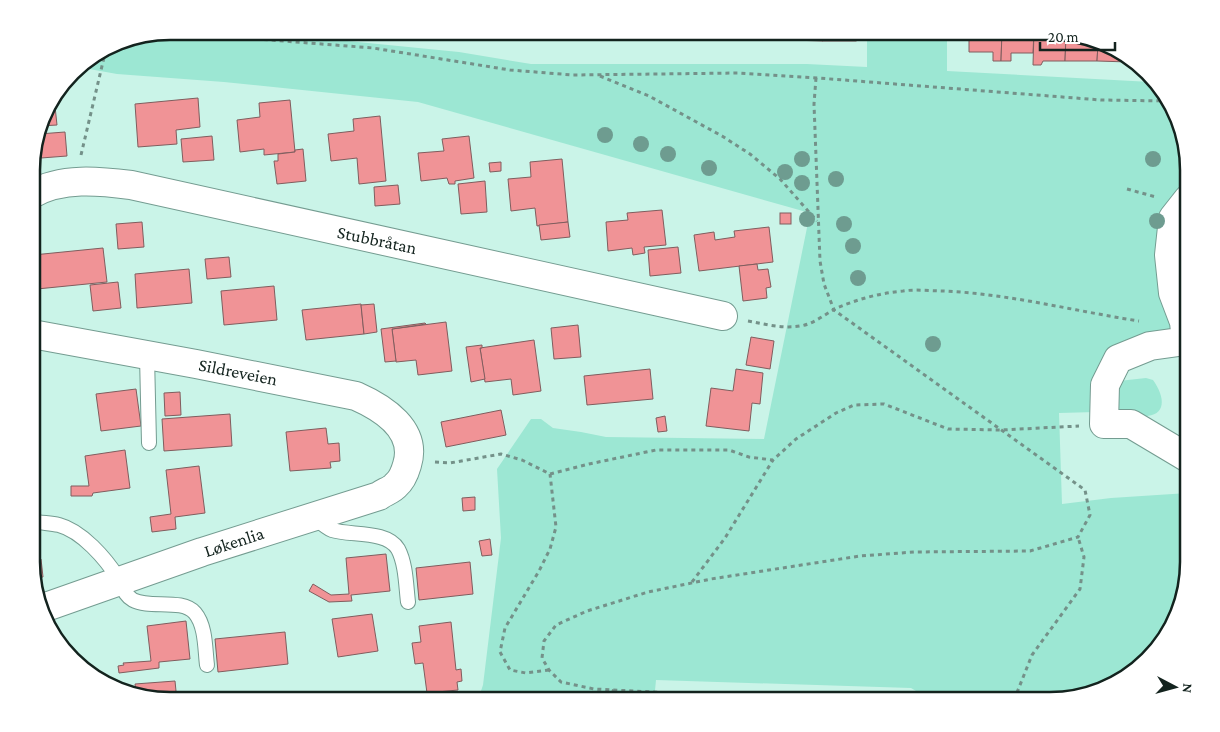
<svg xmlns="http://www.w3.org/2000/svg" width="1220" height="732" font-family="'Crimson Pro',serif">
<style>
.green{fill:#9ce7d3}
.building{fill:#f09396;stroke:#805d5e}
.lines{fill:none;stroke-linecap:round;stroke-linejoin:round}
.lane-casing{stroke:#749c91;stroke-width:16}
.street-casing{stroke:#749c91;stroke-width:30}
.path{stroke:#749189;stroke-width:3;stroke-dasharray:4 4;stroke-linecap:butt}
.lane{stroke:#fff;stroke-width:14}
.street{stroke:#fff;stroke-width:28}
.tree{fill:#6e9c90}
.labels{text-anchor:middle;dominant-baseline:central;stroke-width:4;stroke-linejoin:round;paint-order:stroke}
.street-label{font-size:18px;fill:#13231e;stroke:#fff}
.rim{fill:none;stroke:#13231e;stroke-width:2.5}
</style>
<rect width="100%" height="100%" fill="#caf4e8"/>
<g class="green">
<path d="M170 31H246L459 52 531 64H807L867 67V31H947V71L1151 82 1170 101 1188 161V332L1102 361 1096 412 1059 413 1062 504 1111 498 1188 493V570L1170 631 1119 682 1058 700 933 701 911 688 656 680 654 701H454L479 697 483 685 501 538 497 469 531 419H541L553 428 581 432 606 437 764 439 810 213 418 102 224 82 117 74 78 67 117 42Z"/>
<path d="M1146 378 1153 380C1166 398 1167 418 1140 416 1132 416 1124 412 1117 409L1112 389 1119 381Z"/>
</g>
<g class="building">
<rect x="567" y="31" width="32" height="9"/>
<rect x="599" y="31" width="32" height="9"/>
<rect x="631" y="31" width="33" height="9"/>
<rect x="759" y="31" width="32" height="9"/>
<path d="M791 31H823V41L791 40Z"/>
<rect x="823" y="31" width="33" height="10"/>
<path d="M969 31H1002L1001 61H993V52H969Z"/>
<path d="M1002 31H1034L1033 53H1011V61H1001Z"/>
<path d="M1034 31H1050L1066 35 1065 61H1043L1041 65H1033Z"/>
<path d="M1066 35 1098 44 1097 61H1065Z"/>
<path d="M1098 44 1119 50 1129 62 1097 61Z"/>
<path d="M54 97 57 125 40 126 46 109Z"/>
<path d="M198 98 200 127 176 130 177 144 138 147 135 104Z"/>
<path d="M290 100 295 152 264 155V149L240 152 237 120 260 117 259 103Z"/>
<path d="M380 116 386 181 359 184 357 158 331 161 328 134 354 131 353 119Z"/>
<path d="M65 132 67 156 41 158 39 134Z"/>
<path d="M212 136 214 160 183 162 181 139Z"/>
<path d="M469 136 474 178 455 181V184H449L447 178 421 181 418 153 444 151 442 139Z"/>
<path d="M303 149 306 181 277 184 274 161H278V154L295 152V150Z"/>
<path d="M562 159 568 222 537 226 535 208 511 211 508 179 531 177 530 162Z"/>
<path d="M501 162V171L490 172 489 163Z"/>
<path d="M485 181 487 212 461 214 458 184Z"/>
<path d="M398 185 400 204 375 206 374 187Z"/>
<path d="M662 210 666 245 644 247 645 253 633 255 632 248 608 251 606 222 628 220 627 213Z"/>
<rect x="780" y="213" width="11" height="11"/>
<path d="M142 222 144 247 118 249 116 224Z"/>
<path d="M568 222 570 237 541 240 539 225Z"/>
<path d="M769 227 773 262 699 271 694 235 714 232 715 240 735 237 734 231Z"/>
<path d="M678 247 681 273 650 276 648 250Z"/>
<path d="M103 248 107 282 37 289 36 284 32 285 33 255Z"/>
<path d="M229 257 231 277 207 279 205 259Z"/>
<path d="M757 264 758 270 768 269 771 287 766 288 767 298 743 301 739 266Z"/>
<path d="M189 269 192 303 137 308 135 274Z"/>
<path d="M118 282 121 308 93 311 90 285Z"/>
<path d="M274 286 277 320 224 325 221 291Z"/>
<path d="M361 304 364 334 306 340 302 310Z"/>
<path d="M374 304 377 332 364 334 361 305Z"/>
<path d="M446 322 452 371 418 375 416 360 396 362 392 329Z"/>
<path d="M425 323 426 324 392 329 396 361 385 362 381 329Z"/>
<path d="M578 325 581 357 554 359 551 328Z"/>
<path d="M751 337 774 341 770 369 746 365Z"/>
<path d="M534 340 541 391 513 395 511 379 485 382 480 348Z"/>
<path d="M482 345V348H480L485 379 471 382 466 347Z"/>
<path d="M650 369 653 399 587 405 584 376Z"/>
<path d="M736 369 763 373 760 404 752 403 749 431 706 426 711 388 733 391Z"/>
<path d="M136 389 141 426 101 431 96 394Z"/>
<path d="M180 392 181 415 165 416 164 393Z"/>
<path d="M501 410 506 435 446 447 441 422Z"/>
<path d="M230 414 232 446 164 451 162 419Z"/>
<path d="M665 416 667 431 658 432 656 418Z"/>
<path d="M326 428 328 444 339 443 340 461 330 462 331 468 290 471 286 432Z"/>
<path d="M125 450 130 488 93 493 92 496H71V486H89L85 456Z"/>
<path d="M199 466 205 513 175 517 176 529 152 532 150 517 171 514 166 470Z"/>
<path d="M475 497V510L463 511 462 498Z"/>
<path d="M490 539 492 555 482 556 479 541Z"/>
<path d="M386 554 390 591 351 595 352 601 329 602 309 591 313 584 331 595 349 594 346 558Z"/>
<path d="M32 559H41L43 577 32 578Z"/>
<path d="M470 562 473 594 419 600 416 568Z"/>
<path d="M372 614 378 651 338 657 332 619Z"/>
<path d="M186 621 190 659 159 662V668L119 673 118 666 124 665 123 663 151 661 147 626Z"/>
<path d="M451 622 456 670 461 669 462 681 457 682 458 690 427 693 423 663 415 664 412 643 421 642 419 626Z"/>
<path d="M285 632 288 664 218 672 215 639Z"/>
<path d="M175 681 177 701H170L136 691 135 684Z"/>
<path d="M251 692 252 701H219V695Z"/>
</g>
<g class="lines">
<g class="lane-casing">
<g id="lane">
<path d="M147 356 149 443"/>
<path d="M313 516C319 521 325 527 332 530 350 536 387 530 398 549 406 564 406 586 408 602"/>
<path d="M32 521C41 523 50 523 59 525 82 531 106 559 118 578 123 586 124 595 133 600 150 609 182 598 195 613 206 626 205 650 207 665"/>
</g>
</g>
<g class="street-casing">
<g id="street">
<path d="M32 194C62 177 99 181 131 185L723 316"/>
<path d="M1188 199 1173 218 1169 255 1173 293 1184 322 1186 341 1150 346 1118 359 1105 385 1104 424H1131L1188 458"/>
<path d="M32 334 196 364 356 396C383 408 418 430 407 465 405 472 402 480 396 485 392 490 384 492 379 496L202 552 43 608"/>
</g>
</g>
<g class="path">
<path d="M168 32 373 48 510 70 573 75 739 73 818 78 1101 100 1170 101"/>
<path d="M600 76 649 96 722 136 750 154 780 179 817 221"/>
<path d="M816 78 814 104 820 261 824 284 834 310 1085 490 1090 515 1078 537 1030 551 914 552 860 556 711 579 648 592 587 611 556 625 544 641 542 658 549 670 561 682 594 689 832 701"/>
<path d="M81 155 106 49"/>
<path d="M1186 174 1187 157"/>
<path d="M1127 189 1156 197"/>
<path d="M748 321C765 324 782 329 800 326 814 324 825 314 837 308 858 299 880 293 903 291 916 289 931 291 944 291 1010 294 1074 311 1139 321"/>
<path d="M435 462 450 463 501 454 522 460 550 474 589 464 656 450H729L749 457 773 460 796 439 836 413 854 405 884 404 948 429 1001 430 1079 426"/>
<path d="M692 582 725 538 773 460"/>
<path d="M549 670 526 673 510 670 500 652 505 628 539 571 550 549 556 527 550 474"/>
<path d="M1014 700 1032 655 1080 589 1084 557 1078 537"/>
<path d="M610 701 614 688"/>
</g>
<use href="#lane" class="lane"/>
<use href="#street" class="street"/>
</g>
<g class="tree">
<circle cx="605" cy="135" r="8"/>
<circle cx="641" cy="144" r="8"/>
<circle cx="668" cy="154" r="8"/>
<circle cx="802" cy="159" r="8"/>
<circle cx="1153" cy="159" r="8"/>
<circle cx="709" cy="168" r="8"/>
<circle cx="785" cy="172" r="8"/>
<circle cx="836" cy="179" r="8"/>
<circle cx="802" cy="183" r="8"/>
<circle cx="807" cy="219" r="8"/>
<circle cx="1157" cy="221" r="8"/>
<circle cx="844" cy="224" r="8"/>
<circle cx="853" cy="246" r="8"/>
<circle cx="858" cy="278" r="8"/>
<circle cx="933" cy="344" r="8"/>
</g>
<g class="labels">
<g class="street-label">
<text transform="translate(377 240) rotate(12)">Stubbråtan</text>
<text transform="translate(238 372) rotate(11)">Sildreveien</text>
<text transform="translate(234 542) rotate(-18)">Løkenlia</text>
</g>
</g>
<path d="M0 0H1220V732H0ZM170 40H1050A130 130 0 0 1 1180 170V562A130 130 0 0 1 1050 692H170A130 130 0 0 1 40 562V170A130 130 0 0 1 170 40Z" fill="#fff" fill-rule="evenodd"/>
<path class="rim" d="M170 40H1050A130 130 0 0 1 1180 170V562A130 130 0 0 1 1050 692H170A130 130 0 0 1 40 562V170A130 130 0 0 1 170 40Z"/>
<g transform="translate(1175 687) rotate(96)" stroke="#ffffff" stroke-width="4" paint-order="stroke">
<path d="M0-4L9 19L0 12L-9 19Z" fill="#13231e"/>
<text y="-8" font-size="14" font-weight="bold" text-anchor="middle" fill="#13231e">N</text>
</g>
<path d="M1040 42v8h75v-8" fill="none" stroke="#13231e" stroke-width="2.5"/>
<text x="1048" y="42" font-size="15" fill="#13231e" stroke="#ffffff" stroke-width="4" paint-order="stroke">20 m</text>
</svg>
